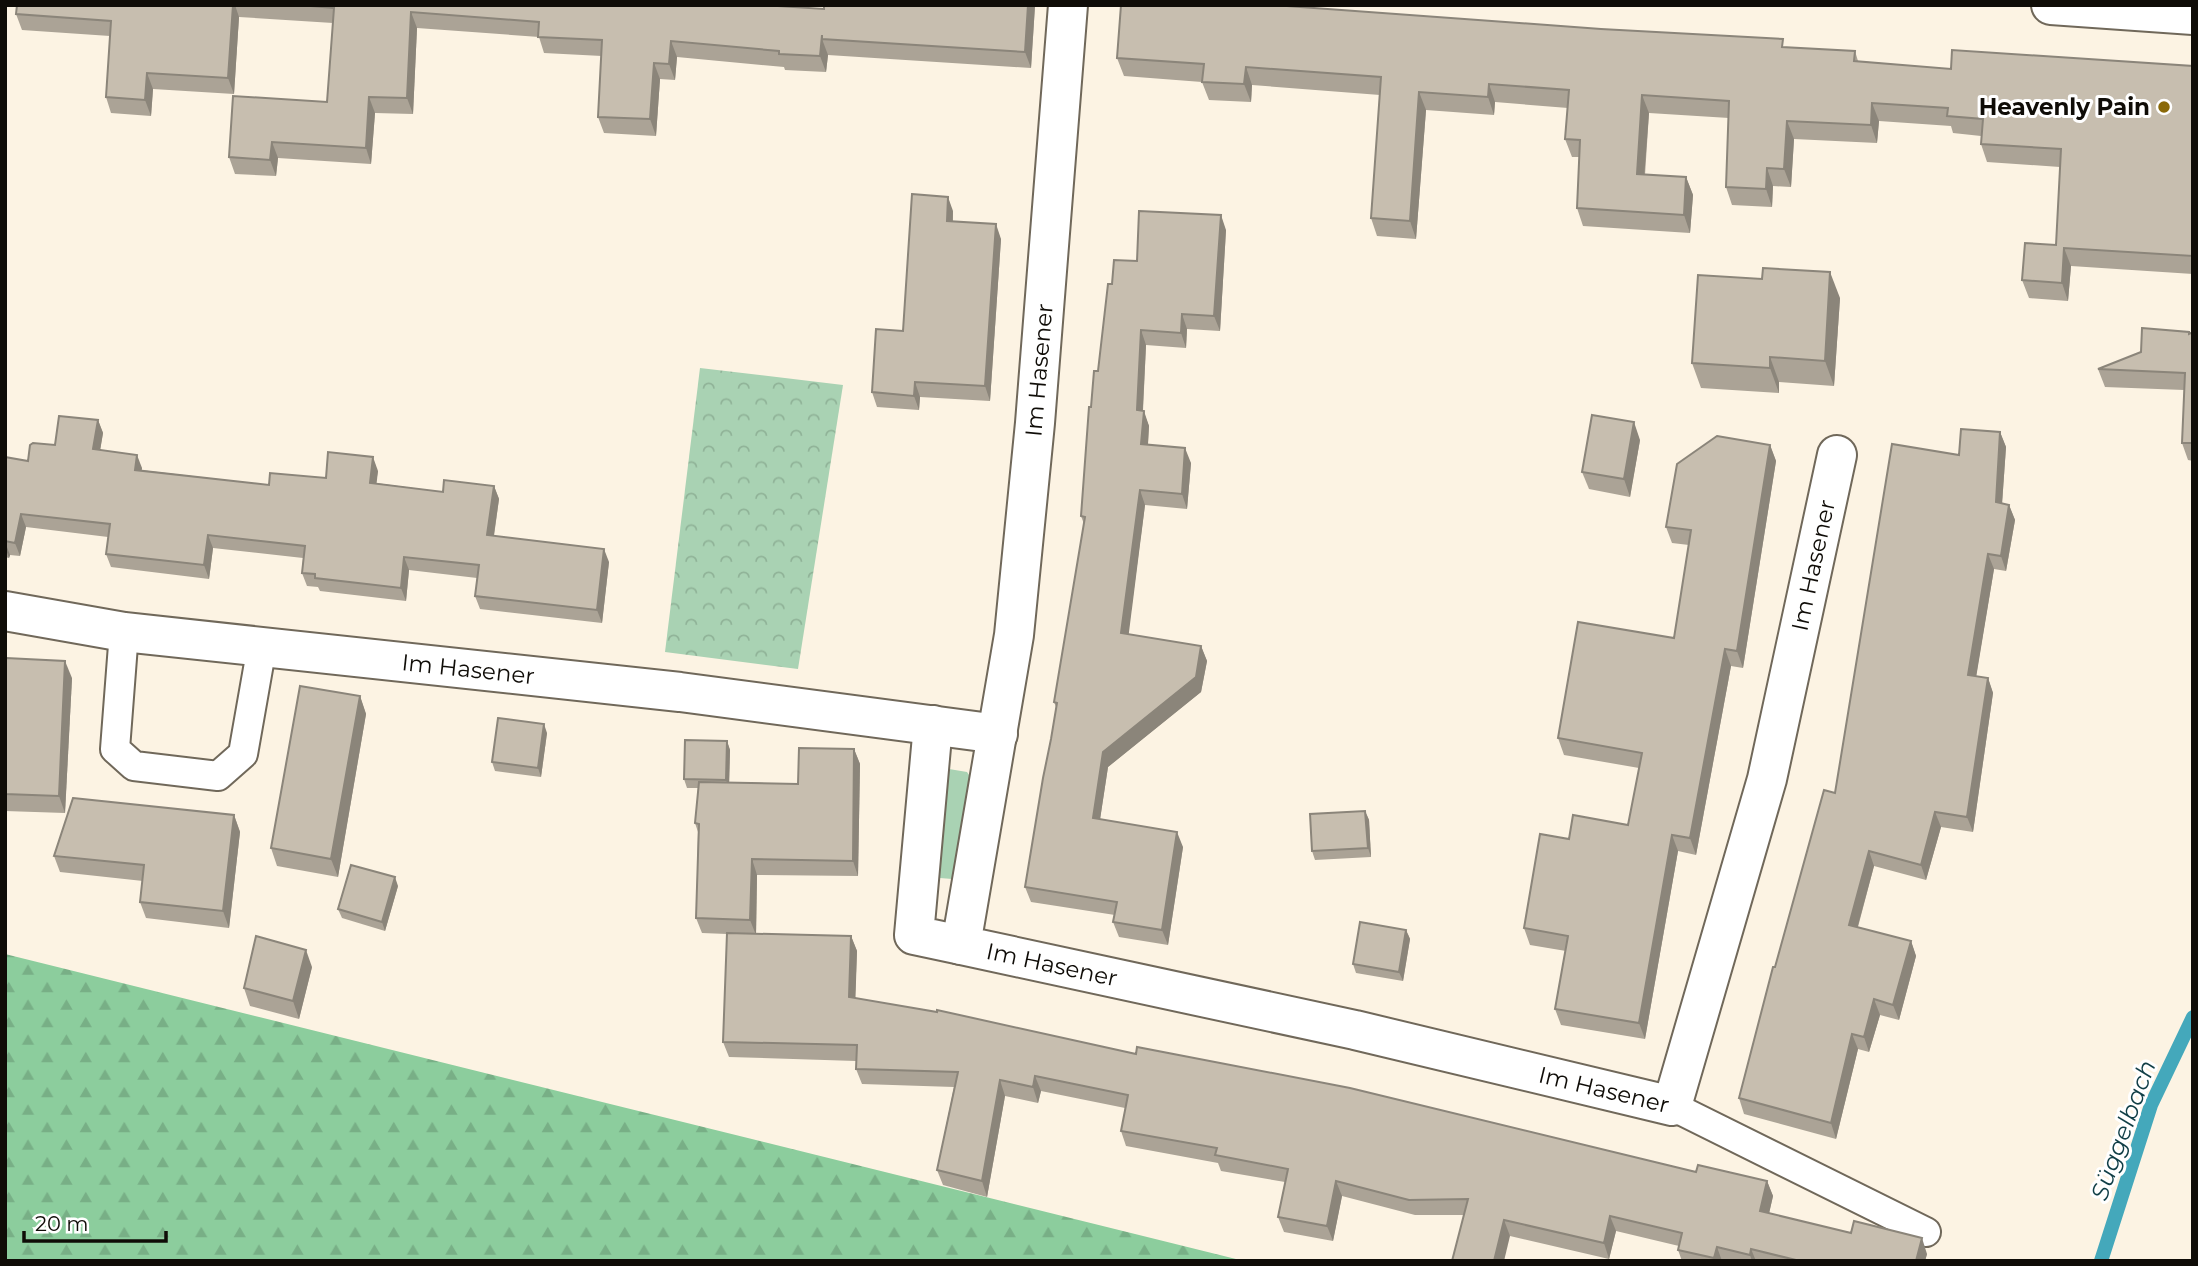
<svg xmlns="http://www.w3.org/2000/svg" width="2198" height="1266" font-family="Montserrat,sans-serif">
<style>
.grass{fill:#a9d2b3}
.forest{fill:url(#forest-firs)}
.park{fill:url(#park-crowns)}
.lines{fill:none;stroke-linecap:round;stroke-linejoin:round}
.stream{stroke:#44a8bb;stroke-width:14}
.service-casing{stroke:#70685a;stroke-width:32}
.minor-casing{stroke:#70685a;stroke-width:42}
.service{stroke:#fff;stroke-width:28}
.minor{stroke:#fff;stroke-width:38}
.wall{fill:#aba396}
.shaded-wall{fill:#8b857a}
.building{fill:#c7beaf;stroke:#8b857a;stroke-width:2}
.poi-dot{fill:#8a6909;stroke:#fff;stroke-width:2.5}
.labels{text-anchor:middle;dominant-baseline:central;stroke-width:6;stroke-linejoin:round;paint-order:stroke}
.poi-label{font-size:23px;font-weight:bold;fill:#0f0c07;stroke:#fff;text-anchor:end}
.street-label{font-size:23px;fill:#0f0c07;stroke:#fff}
.water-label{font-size:24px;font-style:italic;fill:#103e46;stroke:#fff}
</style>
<defs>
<pattern id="forest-firs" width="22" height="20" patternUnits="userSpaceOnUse" patternTransform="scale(1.75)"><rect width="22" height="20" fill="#8ccd9d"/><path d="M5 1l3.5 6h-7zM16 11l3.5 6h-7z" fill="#78af86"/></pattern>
<pattern id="park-crowns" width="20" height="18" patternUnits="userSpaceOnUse" patternTransform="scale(1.75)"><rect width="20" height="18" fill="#a9d2b3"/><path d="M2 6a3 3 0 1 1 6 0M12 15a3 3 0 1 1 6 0" fill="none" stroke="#90b398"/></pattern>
</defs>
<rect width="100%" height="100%" fill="#fcf3e3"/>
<path class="grass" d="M949 769 967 772 971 778 956 876 952 879 940 878 936 874 944 774Z"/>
<path class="forest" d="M5 954 1244 1261H5Z"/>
<path class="park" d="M700 368 843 385 798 669 665 652Z"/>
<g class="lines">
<path class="stream" d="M2101 1261 2151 1105 2193 1017"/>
<g class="service-casing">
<g id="service">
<path d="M124 632 115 749 134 766 218 776 243 754 262 646"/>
<path d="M1672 1106 1926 1232"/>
</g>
</g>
<g class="minor-casing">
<g id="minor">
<path id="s1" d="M1068 5 1035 423 1014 635 961 945 1355 1030 1672 1106 1767 779 1837 455"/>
<path d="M2051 5 2193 15"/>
<path id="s2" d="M5 611 124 632 680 692 998 734"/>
<path d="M933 725 914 935 961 945"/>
</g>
</g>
<use href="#service" class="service"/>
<use href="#minor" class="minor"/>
</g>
<g class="wall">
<path d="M17 5H762L824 9 1035 6 1031 68 828 55 826 72 785 70 784 67 677 57 675 80 660 79 656 136 604 133 598 117 602 56 544 53 539 37 417 28 413 114 375 113 371 164 278 158 276 176 235 174 229 157 327 102 333 23 239 17 234 94 153 89 151 116 111 113 106 97 110 36 22 30 16 14Z"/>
<path d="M1786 47 1855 51 1858 61 1951 69 2193 66V274L2071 266 2068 301 2029 298 2022 280 2056 245 2060 167 1987 162 1981 144V136L1953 133 1951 126 1879 121 1877 143 1794 139 1791 187 1773 186 1772 207 1732 205 1726 187 1729 118 1649 113 1645 175 1686 177 1693 195 1690 233 1583 226 1577 208 1579 157H1572L1565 139 1568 108 1495 102 1494 115 1426 110 1416 239 1377 236 1371 218 1380 95 1252 85 1251 102 1209 100 1202 82 1124 76 1117 58Z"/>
<path d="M953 211V221L1001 239 990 401 920 397 919 410 877 407 872 392 903 331Z"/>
<path d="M1226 230 1220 331 1187 329 1186 348 1146 345 1143 411 1149 426 1148 445 1191 463 1187 509 1145 505 1128 634 1201 646 1207 661 1201 692 1108 767 1100 819 1183 847 1168 945 1119 937 1113 922 1115 915 1031 902 1025 887 1051 739 1056 707 1054 702 1084 524 1081 516 1091 407 1098 371 1112 284 1137 261Z"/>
<path d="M1840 298 1834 386 1779 382V393L1701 388 1692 363Z"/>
<path d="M2193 332V461L2188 460 2182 443 2184 390 2105 387 2098 369Z"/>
<path d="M98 420 103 433 100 450 142 468 141 470 269 485 378 471 376 483 443 492 494 486 499 499 494 536 609 562 602 623 480 609 475 596 477 578 409 570 406 601 320 591 318 587 307 586 302 573 303 558 213 548 209 579 111 567 106 554 108 537 26 527 20 556 10 555 9 558 5 557V457L28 461Z"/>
<path d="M2000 432 2006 447 2002 504 2009 505 2015 520 2006 571 1994 569 1976 676 1988 678 1993 693 1973 832 1941 827 1926 880 1874 866 1858 927 1911 941 1916 956 1899 1020 1880 1015 1869 1052 1858 1049 1836 1139 1744 1114 1739 1098 1775 967 1835 793 1959 455Z"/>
<path d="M1640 440 1630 497 1589 489 1582 472Z"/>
<path d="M1770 445 1776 461 1743 668 1731 666 1696 855 1678 851 1645 1039 1561 1025 1555 1009 1566 951 1530 945 1524 928 1569 839 1628 825 1639 768 1564 755 1558 738 1674 638 1689 545 1672 543 1666 527Z"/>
<path d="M5 674 72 678 65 813 5 811Z"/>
<path d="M360 696 366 714 338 877 277 866 271 848Z"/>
<path d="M547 733 541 777 495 771 492 762Z"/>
<path d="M727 741 730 750 729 782 798 784 854 749 860 764 858 876 757 875 756 934 851 936 857 951 855 998 1136 1054 1696 1172 1767 1181 1773 1196 1769 1213 1927 1254 1925 1261H1682L1678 1250 1679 1246 1616 1231 1609 1259 1510 1236 1464 1215H1415L1342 1196 1333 1241 1284 1232 1278 1217 1285 1182 1221 1171 1218 1163 1126 1146 1121 1131 1125 1108 1041 1091 1038 1103 1005 1096 987 1197 943 1185 937 1170 954 1087 862 1084 856 1069V1061L729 1057 723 1042 727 934 702 933 696 918 698 832 695 823 698 788H687L684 779Z"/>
<path d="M1365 811 1369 820 1371 857 1315 860 1312 851Z"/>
<path d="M234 815 240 832 229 928 146 918 140 902 143 881 60 872 54 856Z"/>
<path d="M398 886 385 931 342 918 338 909Z"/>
<path d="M1406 930 1410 939 1403 981 1356 973 1353 964Z"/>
<path d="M312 967 299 1019 250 1006 244 988Z"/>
</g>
<g class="shaded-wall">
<path d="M233 5H235L239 17 234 94 228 78Z"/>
<path d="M1028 5H1035L1031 68 1025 52Z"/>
<path d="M411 12 417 28 413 114 407 98Z"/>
<path d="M822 39 828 55 826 72 820 56Z"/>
<path d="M671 41 677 57 675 80 669 64Z"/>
<path d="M654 63 660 79 656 136 650 119Z"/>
<path d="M1246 67 1252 85 1251 102 1244 84Z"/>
<path d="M147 73 153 89 151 116 145 100Z"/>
<path d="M1489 84 1495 102 1494 115 1488 97Z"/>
<path d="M1419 92 1426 110 1416 239 1410 221Z"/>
<path d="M1642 95 1649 113 1643 192 1637 174Z"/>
<path d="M369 97 375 113 371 164 366 148Z"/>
<path d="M1872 103 1879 121 1877 143 1871 125Z"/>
<path d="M1787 121 1794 139 1791 187 1784 169Z"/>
<path d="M272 142 278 158 276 176 270 160Z"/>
<path d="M1767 168 1773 186 1772 207 1766 189Z"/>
<path d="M1686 177 1693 195 1690 233 1684 215Z"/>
<path d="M948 197 953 211 952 236 947 221Z"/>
<path d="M1221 215 1226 230 1220 331 1214 316Z"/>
<path d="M996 224 1001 239 990 401 985 386Z"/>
<path d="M2064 248 2071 266 2068 301 2062 283Z"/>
<path d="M1830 272 1840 298 1834 386 1825 361Z"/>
<path d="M1182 314 1187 329 1186 348 1181 333Z"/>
<path d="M1141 330 1146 345 1142 425 1137 410Z"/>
<path d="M1770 357 1779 382V393L1770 368Z"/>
<path d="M915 382 920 397 919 410 914 396Z"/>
<path d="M1144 411 1149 426 1147 459 1141 444Z"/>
<path d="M98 420 103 433 98 463 93 449Z"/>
<path d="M1634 422 1640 440 1630 497 1624 479Z"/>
<path d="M2000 432 2006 447 2001 518 1996 502Z"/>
<path d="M1770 445 1776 461 1743 668 1737 651Z"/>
<path d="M1185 448 1191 463 1187 509 1182 494Z"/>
<path d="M137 455 142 468 140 483 135 470Z"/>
<path d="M373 457 378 471 375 496 370 483Z"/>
<path d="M494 486 499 499 492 548 487 535Z"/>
<path d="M1140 490 1145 505 1127 648 1121 633Z"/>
<path d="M2009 505 2015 520 2006 571 2001 556Z"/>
<path d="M21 514 26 527 20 556 15 543Z"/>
<path d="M208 535 213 548 209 579 204 565Z"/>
<path d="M5 542 10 555 9 558 5 547Z"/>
<path d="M604 549 609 562 602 623 597 610Z"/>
<path d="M1988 554 1994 569 1974 690 1968 675Z"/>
<path d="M404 557 409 570 406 601 401 588Z"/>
<path d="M1201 646 1207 661 1201 692 1108 767 1098 833 1093 818 1103 752Z"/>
<path d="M1725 649 1731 666 1696 855 1690 838Z"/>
<path d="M65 661 72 678 65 813 59 796Z"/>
<path d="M1988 678 1993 693 1973 832 1967 817Z"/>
<path d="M360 696 366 714 338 877 331 859Z"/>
<path d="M544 724 547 733 541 777 538 768Z"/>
<path d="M727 741 730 750 729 789 726 780Z"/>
<path d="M854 749 860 764 858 876 853 861Z"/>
<path d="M1365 811 1369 820 1371 857 1368 848Z"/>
<path d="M1935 812 1941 827 1926 880 1921 865Z"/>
<path d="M234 815 240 832 229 928 223 911Z"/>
<path d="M1177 832 1183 847 1168 945 1162 930Z"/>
<path d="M1672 835 1678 851 1645 1039 1639 1023Z"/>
<path d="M1869 851 1874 866 1854 940 1849 925Z"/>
<path d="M752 859 757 875 756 935 750 920Z"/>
<path d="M395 877 398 886 385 931 382 922Z"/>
<path d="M1406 930 1410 939 1403 981 1399 972Z"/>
<path d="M851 936 857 951 855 1012 849 997Z"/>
<path d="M1911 941 1916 956 1899 1020 1893 1005Z"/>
<path d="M306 950 312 967 299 1019 293 1001Z"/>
<path d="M1874 999 1880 1015 1869 1052 1864 1037Z"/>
<path d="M1852 1034 1858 1049 1836 1139 1831 1123Z"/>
<path d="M1035 1076 1041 1091 1038 1103 1033 1087Z"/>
<path d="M1000 1080 1005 1096 987 1197 982 1181Z"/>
<path d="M1336 1181 1342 1196 1333 1241 1327 1226Z"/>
<path d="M1767 1181 1773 1196 1766 1227 1760 1211Z"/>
<path d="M1610 1216 1616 1231 1609 1259 1604 1243Z"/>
<path d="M1504 1220 1510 1236 1504 1261H1494Z"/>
<path d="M1922 1238 1927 1254 1925 1261H1916Z"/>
<path d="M1717 1247 1722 1261H1715L1714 1258Z"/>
<path d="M1751 1249 1756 1261H1752L1750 1255Z"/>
</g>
<g class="building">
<path d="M17 5H233L228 78 147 73 145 100 106 97 111 21 16 14Z"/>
<path d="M299 5H762L824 9V5H1028L1025 52 822 39V35L820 56 779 54V51L671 41 669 64 654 63 650 119 598 117 602 40 538 37 539 22 411 12 407 98 369 97 366 148 272 142 270 160 229 157 233 96 327 102 334 8Z"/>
<path d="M1121 5H1273L1601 29 1783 39 1782 47 1855 51 1854 61 1951 69 1952 50 2193 66V256L2064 248 2062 283 2022 280 2025 243 2056 245 2061 149 1981 144 1983 119 1947 116 1948 108 1872 103 1871 125 1787 121 1784 169 1767 168 1766 189 1726 187 1729 101 1642 95 1637 174 1686 177 1684 215 1577 208 1580 140 1565 139 1569 90 1489 84 1488 97 1419 92 1410 221 1371 218 1381 77 1246 67 1244 84 1202 82 1204 64 1117 58Z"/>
<path d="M912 194 948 197 947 221 996 224 985 386 915 382 914 396 872 392 876 329 903 331Z"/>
<path d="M1139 211 1221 215 1214 316 1182 314 1181 333 1141 330 1137 410 1144 411 1141 444 1185 448 1182 494 1140 490 1121 633 1201 646 1196 677 1103 752 1093 818 1177 832 1162 930 1113 922 1117 902 1025 887 1043 778 1051 739 1057 703 1054 702 1085 517 1081 516 1089 407H1091L1094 371H1098L1108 284H1112L1114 260 1137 261Z"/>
<path d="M1763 268 1830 272 1825 361 1770 357V368L1692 363 1698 275 1762 279Z"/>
<path d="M2142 328 2189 332V334L2193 332V443H2182L2185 373 2098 369 2141 352Z"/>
<path d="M1592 415 1634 422 1624 479 1582 472Z"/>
<path d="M59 416 98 420 93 449 137 455 135 470 269 485 270 473 326 478 328 452 373 457 370 483 443 492 444 480 494 486 487 535 604 549 597 610 475 596 479 565 404 557 401 588 315 578V574L302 573 305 546 208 535 204 565 106 554 110 524 21 514 15 543 5 541V457L28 461 30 445 33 443 55 445Z"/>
<path d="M1961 429 2000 432 1996 502 2009 505 2001 556 1988 554 1968 675 1988 678 1967 817 1935 812 1921 865 1869 851 1849 925 1911 941 1893 1005 1874 999 1864 1037 1852 1034 1831 1123 1739 1098 1773 967H1775L1824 790 1835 793 1892 444 1959 455Z"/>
<path d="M1717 436 1770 445 1737 651 1725 649 1690 838 1672 835 1639 1023 1555 1009 1568 936 1524 928 1540 834 1569 839 1573 815 1628 825 1642 753 1558 738 1578 622 1674 638 1691 530 1666 527 1677 464Z"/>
<path d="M6 658 65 661 59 796 5 794V674Z"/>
<path d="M300 686 360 696 331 859 271 848Z"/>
<path d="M498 718 544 724 538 768 492 762Z"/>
<path d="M685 740 727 741 726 780 684 779Z"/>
<path d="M799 748 854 749 853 861 752 859 750 920 696 918 699 824 695 823 699 782 798 784Z"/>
<path d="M73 798 234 815 223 911 140 902 144 865 54 856Z"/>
<path d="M1365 811 1368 848 1312 851 1310 814Z"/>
<path d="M351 865 395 877 382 922 338 909Z"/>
<path d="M1360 922 1406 930 1399 972 1353 964Z"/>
<path d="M727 933 851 936 849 997 937 1012V1010L1136 1054 1137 1047 1350 1088 1696 1172 1698 1165 1767 1181 1760 1211 1851 1233 1854 1221 1922 1238 1916 1261H1800L1751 1249 1750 1255 1717 1247 1714 1258 1678 1250 1682 1233 1610 1216 1604 1243 1504 1220 1494 1261H1452L1468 1199 1409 1200 1336 1181 1327 1226 1278 1217 1288 1169 1215 1155 1217 1148 1121 1131 1128 1095 1035 1076 1033 1087 1000 1080 982 1181 937 1170 958 1072 856 1069 857 1045 723 1042Z"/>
<path d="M256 936 306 950 293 1001 244 988Z"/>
</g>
<circle class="poi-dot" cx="2164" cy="107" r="7"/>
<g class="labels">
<g class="poi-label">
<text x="2150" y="107">Heavenly Pain</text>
</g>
<g class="street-label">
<text transform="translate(1039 370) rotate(-85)">Im Hasener</text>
<text stroke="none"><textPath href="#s1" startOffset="2235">Im Hasener</textPath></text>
<text stroke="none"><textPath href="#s2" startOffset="467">Im Hasener</textPath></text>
<text stroke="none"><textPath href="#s1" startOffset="1040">Im Hasener</textPath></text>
<text stroke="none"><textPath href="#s1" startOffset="1606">Im Hasener</textPath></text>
</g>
<g class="water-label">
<text transform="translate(2123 1130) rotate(-70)">Süggelbach</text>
</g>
</g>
<rect width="2198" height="1266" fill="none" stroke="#0f0c07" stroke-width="14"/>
<path d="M24 1231v10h142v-10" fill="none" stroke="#0f0c07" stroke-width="3.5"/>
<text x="35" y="1231" font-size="21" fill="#0f0c07" stroke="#ffffff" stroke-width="5" paint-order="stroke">20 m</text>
</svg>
